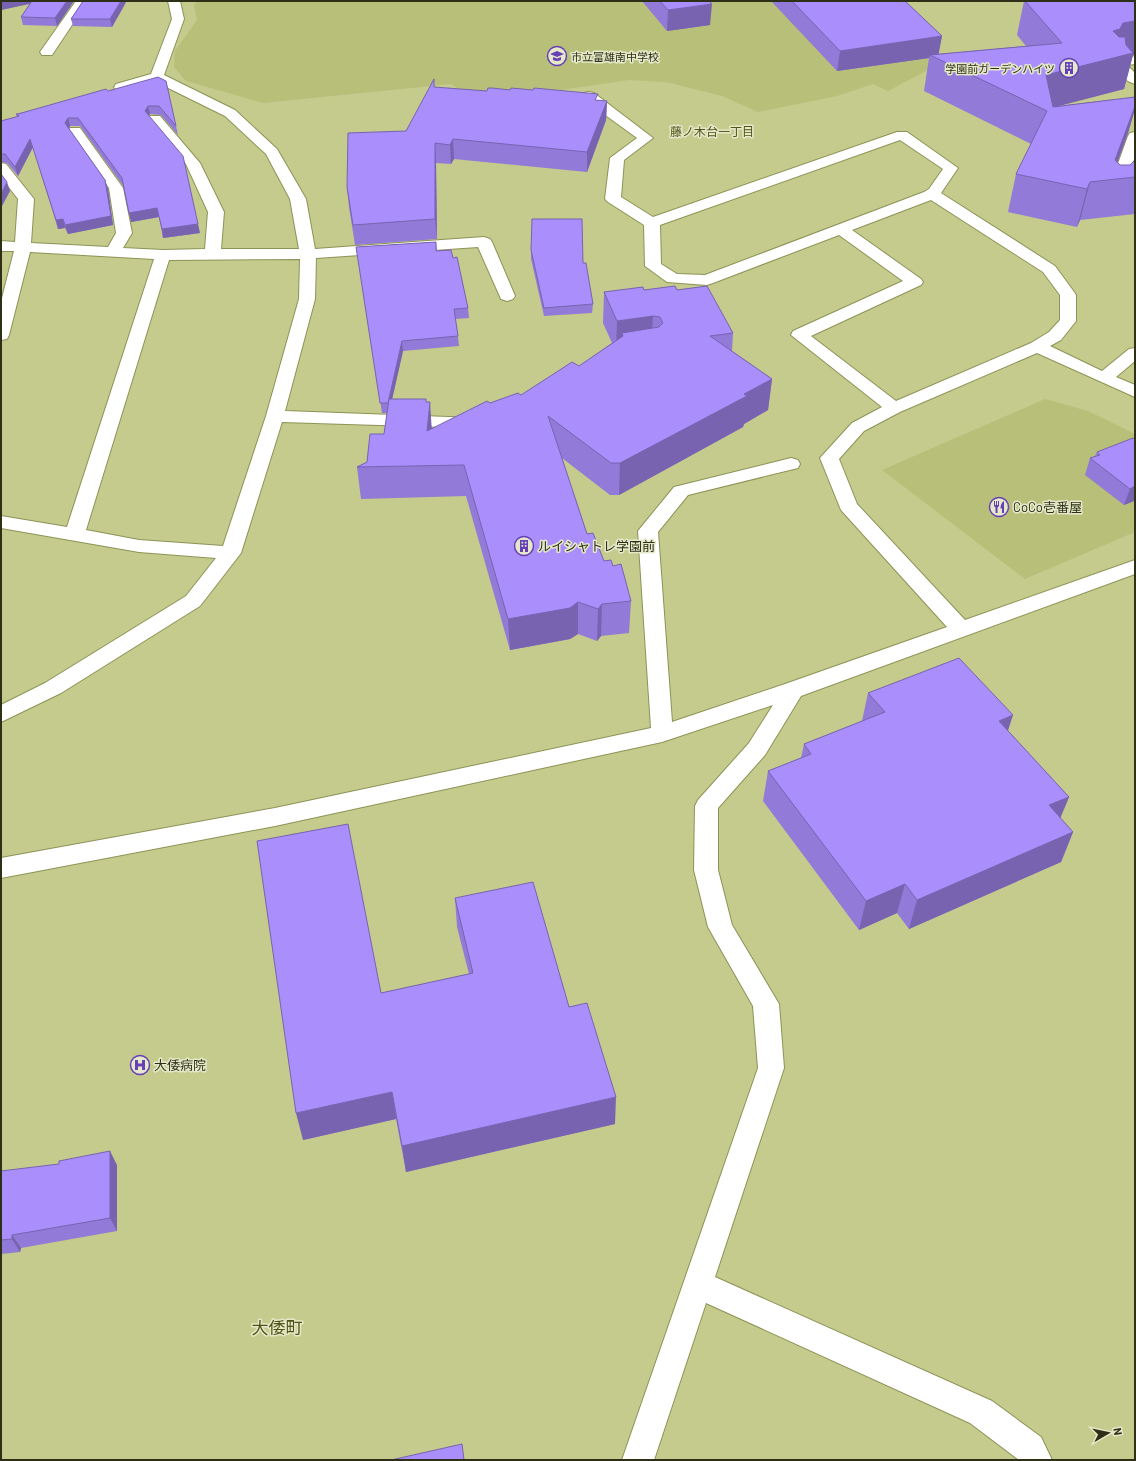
<svg xmlns="http://www.w3.org/2000/svg" width="1136" height="1461" font-family="Barlow,'Noto Sans JP',sans-serif">
<style>
.built{fill:#b8bf79}
.lines{fill:none;stroke-linecap:round;stroke-linejoin:round}
.minor-casing{stroke:#8d9356;stroke-width:2}
.minor{fill:#fff;fill-rule:evenodd}
.wall{fill:#927ad8}
.shaded-wall{fill:#7763b0}
.building{fill:#aa8efb;stroke:#7763b0}
.labels{text-anchor:middle;dominant-baseline:central;stroke-width:3;stroke-linejoin:round;paint-order:stroke}
.far-poi-label{font-size:11px;fill:#2d2f16;stroke:#e5e9ca;text-anchor:start}
.far-neighbourhood-label{font-size:12px;fill:#505517;stroke:#e5e9ca}
.poi-label{font-size:13px;fill:#2d2f16;stroke:#e5e9ca;text-anchor:start}
.near-neighbourhood-label{font-size:17px;fill:#505517;stroke:#e5e9ca}
</style>
<rect width="100%" height="100%" fill="#c4cb8d"/>
<g class="built">
<path d="M198 1H890L945 61 888 91 873 84 837 96 758 112 722 96 666 82 629 80 507 98H474L451 84 263 103 186 81 174 67 175 51 197 20 194 5Z"/>
<path d="M1045 399 1088 411 1135 434V532L1025 579 882 470Z"/>
</g>
<g class="lines">
<g class="minor-casing">
<g id="minor">
<path d="M76 1H88L52 55H42L40 52Z"/>
<path d="M168 1H180L184 19 164 75 235 110 277 149 306 199 315 249 484 237 490 239 492 242 515 296 513 299 507 301 501 299 478 247 316 258 315 299 285 411 476 418 482 419 485 423 482 427 476 428 282 422 241 553 200 606 61 693 1 722V705L45 683 186 596 216 558 139 552 1 528V516L67 527 154 259 30 252 9 335 7 339 1 340V302L14 251H1V241L15 242 18 199 1 177V163L6 164 34 199 31 243 108 247 116 233 109 188 68 131 70 128H80L123 188 132 233 123 248 163 250 205 249 208 212 186 164 148 119 150 116H160L200 163 224 212 221 249H299L290 199 266 154 225 116 156 82 121 91 116 90 114 87 116 84 151 74 172 19ZM300 259 299 299 266 416 223 546 139 540 86 530 169 260Z"/>
<path d="M1135 56V64L1127 65 1135 73V84C1124 81 1118 72 1112 63L1114 60Z"/>
<path d="M589 92 594 93 653 138 624 160 621 197 653 217 897 132H907L958 168 941 193 1055 266 1074 292 1076 295V321L1061 340 1050 346 1102 371 1129 349 1135 348V361L1116 377 1135 385V397L1037 353 900 412 864 431 839 459 857 504 965 620 1135 560V574L801 696 765 755 718 808V870L732 925 779 1004 784 1068 715 1277 992 1401 1041 1437 1052 1460H1019L970 1423 706 1303 654 1460H622L758 1068 753 1006 708 927 694 870 695 806 698 800 749 743 773 705 662 742 275 826 1 878V858L275 808 651 728 638 531 674 487 791 458 798 460 800 464 798 468 688 495 658 532 672 722 785 684 947 627 841 510 820 458 852 423 882 407 791 335 793 331 903 281 839 235 713 283 707 285 667 282 645 266 644 225 608 202 605 199 610 158 637 138 586 101 577 100 575 97 577 94ZM900 140 943 169 929 189 924 192 705 275 677 274 661 264 660 225ZM931 200 1043 272 1060 295V320L1049 332 1031 343 896 401 811 336 921 285 923 282 921 279 852 230Z"/>
<path d="M1135 132V157L1123 194 1120 197H1110L1107 194 1128 136 1130 133Z"/>
</g>
</g>
<use href="#minor" class="minor"/>
</g>
<g class="wall">
<path d="M1 1H74L57 26 23 25 21 17 30 3 1 10Z"/>
<path d="M83 1H126L125 4 112 27 73 26 71 19Z"/>
<path d="M642 1H709L710 25 667 31Z"/>
<path d="M771 1H905L942 36 938 54 1026 46 1017 35 1024 1H1135V54L1133 55 1124 89 1057 106 1135 97V109L1128 133 1117 162 1120 165H1130L1134 161 1135 159V214L1080 220 1077 227 1008 212 1016 174 1031 144 924 91 929 58 837 71Z"/>
<path d="M166 81 178 135 161 115 150 114 149 116 200 233 163 238 159 217 131 222 124 187 80 126H70L69 129 105 180 108 189 113 225 68 234 65 228 58 229 33 147 18 176 7 163 1 162V121L17 117 16 114 108 91Z"/>
<path d="M434 87 607 101 606 120 587 172 454 159 451 164 436 163 437 239 355 245 349 207 347 187 406 131Z"/>
<path d="M436 242 437 251 453 258 468 308 469 318 455 319 458 336 459 346 403 351 392 399 426 402 432 429 490 403 521 395 579 366 612 343 603 323 604 292 644 290H677L733 333 732 351 772 379 768 410 744 424 743 427 619 495H610L562 458 587 534 604 561 613 566 631 601 629 633 601 636 597 641 578 634 570 639 510 650 466 496 361 499 357 467 367 462 384 434 387 413H382L356 247Z"/>
<path d="M531 250 583 263 593 304 592 313 544 316 531 259Z"/>
<path d="M1135 440V502L1134 501 1124 505 1085 475 1090 458 1095 456 1097 452Z"/>
<path d="M868 693 1008 731 1069 797 1060 818 1073 832 1061 862 909 929 897 913 859 930 763 801 768 771 801 758 804 744 862 721Z"/>
<path d="M455 898 569 1007 615 1124 406 1172 396 1119 303 1140 381 993 469 974 457 927Z"/>
<path d="M117 1165V1231L21 1248 20 1252 1 1254V1171Z"/>
</g>
<g class="shaded-wall">
<path d="M5 1H38L39 2 1 10V2Z"/>
<path d="M67 1H74L57 26 55 18Z"/>
<path d="M121 1H126L125 4 112 27 110 19Z"/>
<path d="M712 4 710 25 667 31 668 10Z"/>
<path d="M1135 21V54L1133 55 1124 89 1044 110 1046 75 1113 31 1123 23Z"/>
<path d="M942 36 938 57 930 55 929 58 837 71 840 51Z"/>
<path d="M607 101 606 120 587 172V152Z"/>
<path d="M148 106 150 114 146 119 145 111Z"/>
<path d="M1135 106V109L1128 133 1111 180 1115 160Z"/>
<path d="M68 118 70 126 67 132 65 123Z"/>
<path d="M30 139 33 147 18 176 15 167Z"/>
<path d="M453 139 454 159 451 164 450 145Z"/>
<path d="M435 143 436 163 437 239 435 219Z"/>
<path d="M105 180 108 189 113 225 68 234 65 225Z"/>
<path d="M7 182 10 191 1 208V194Z"/>
<path d="M1090 182 1080 220 1077 227 1087 189Z"/>
<path d="M157 208 159 217 131 222 129 213Z"/>
<path d="M63 219 65 228 58 229 56 220Z"/>
<path d="M198 224 200 233 163 238 162 229Z"/>
<path d="M653 316 651 347 623 336 622 333 621 351 616 352 617 321Z"/>
<path d="M402 341 403 351 389 413 388 403Z"/>
<path d="M772 379 768 410 744 424 743 427 619 495 620 463Z"/>
<path d="M426 399 428 422 430 402 432 433 427 431Z"/>
<path d="M1135 486V498L1134 501 1124 505 1130 489Z"/>
<path d="M578 602V634L570 639 510 650 508 619Z"/>
<path d="M602 604 601 636 597 641 598 609Z"/>
<path d="M1013 715 1003 746 999 721Z"/>
<path d="M1069 797 1057 826 1049 805Z"/>
<path d="M1073 832 1061 862 909 929 917 900Z"/>
<path d="M905 884 897 913 859 930 866 901Z"/>
<path d="M392 1092 396 1119 303 1140 296 1113Z"/>
<path d="M616 1097 615 1124 406 1172 402 1146Z"/>
<path d="M110 1151 117 1165V1231L110 1218Z"/>
<path d="M12 1235 21 1248 20 1252 12 1239Z"/>
</g>
<g class="building">
<path d="M32 1H67L55 18 21 17Z"/>
<path d="M83 1H121L110 19H71Z"/>
<path d="M660 1H709L712 4 668 10Z"/>
<path d="M792 1H905L942 36 840 51Z"/>
<path d="M1025 1H1135V21L1123 23 1120 29 1113 31 1119 37H1125L1126 45 1133 53 1046 75 1053 107 1135 97V106L1115 160 1120 165H1130L1134 161 1135 159V177L1090 182 1087 189 1016 174 1047 111 930 55 1062 43Z"/>
<path d="M158 77 166 81 176 126 159 106H148L145 111 183 156 198 224 162 229 157 208 129 213 122 178 78 118H68L65 123 105 180 111 216 65 225 63 219 56 220 30 139 15 167 5 154H1V121L19 116 16 114H18L106 89 108 91Z"/>
<path d="M434 79V87L487 91 488 88H492L510 90 511 88 533 90 534 88 598 94 595 100 607 101 587 152 453 139 450 145 435 143V219L353 225 347 187 348 133 406 131Z"/>
<path d="M1 174 7 182 1 194Z"/>
<path d="M532 219H582L583 263H586L593 304 544 308 531 250Z"/>
<path d="M436 242V251L451 250 453 258 457 257 468 308 454 309 458 336 402 341 388 403H380L356 247Z"/>
<path d="M675 286 677 290 707 286 733 333 710 336 772 379 744 394 747 396 620 463H611L548 416 587 534 593 533 604 561 611 560 613 566 621 564 631 601 602 604 598 609 578 602 570 608 508 619 464 465 357 467 367 462 370 434H384L389 399H426V402H430L427 431 487 401 490 403 518 393 521 395 572 362 579 366 623 336 622 333 659 327 663 323 660 317 653 316 617 321 604 292 643 287 644 290Z"/>
<path d="M1133 438 1135 440V486L1130 489 1090 458 1100 455 1097 452Z"/>
<path d="M959 658 1013 715 999 721 1069 797 1049 805 1073 832 917 900 905 884 866 901 768 771 811 754 804 744 885 712 868 693Z"/>
<path d="M348 824 381 993 473 973 455 898 533 882 569 1007 587 1003 616 1097 402 1146 392 1092 296 1113 257 841Z"/>
<path d="M110 1151V1218L12 1235V1239L1 1240V1171L59 1164V1161Z"/>
<path d="M462 1444 464 1460H391Z"/>
</g>
<defs>
<g id="school-ring" transform="scale(1)"><circle r="9.5" fill="#e5e9ca" stroke="#6740b8" stroke-width="1.5"/><path d="M0-5L7-2L0 1L-7-2ZM-4 1L0 2.5L4 1V4Q0 6-4 4Z" fill="#6740b8"/></g>
<g id="building-ring" transform="scale(1)"><circle r="9.5" fill="#e5e9ca" stroke="#6740b8" stroke-width="1.5"/><path d="M-4-6H4V6H1V3H-1V6H-4ZM-2.5-4.3h1.7v1.8h-1.7ZM.8-4.3h1.7v1.8H.8ZM-2.5-1h1.7V.8h-1.7ZM.8-1h1.7V.8H.8Z" fill="#6740b8"/></g>
<g id="restaurant-ring" transform="scale(1)"><circle r="9.5" fill="#e5e9ca" stroke="#6740b8" stroke-width="1.5"/><path d="M-5-6h1v4h1v-4h1v4h1v-4h1v5L-1.5 .5V6h-2V.5L-5-1ZM5-6V6H3V1.5H1.5Q1.5-4 5-6Z" fill="#6740b8"/></g>
<g id="hospital-ring" transform="scale(1)"><circle r="9.5" fill="#e5e9ca" stroke="#6740b8" stroke-width="1.5"/><path d="M-5-5h3v3.5h4V-5h3V5h-3V1.5h-4V5h-3Z" fill="#6740b8"/></g>
</defs>
<g fill-rule="evenodd">
<use href="#school-ring" x="557" y="56"/>
<use href="#building-ring" x="1069" y="68"/>
<use href="#restaurant-ring" x="999" y="507"/>
<use href="#building-ring" x="524" y="546"/>
<use href="#hospital-ring" x="140" y="1065"/>
</g>
<g class="labels">
<g class="far-poi-label">
<text x="571" y="56">市立富雄南中学校</text>
<text x="1055" y="68" text-anchor="end">学園前ガーデンハイツ</text>
</g>
<g class="far-neighbourhood-label">
<text x="712" y="131">藤ノ木台一丁目</text>
</g>
<g class="poi-label">
<text x="1013" y="507">CoCo壱番屋</text>
<text x="538" y="546">ルイシャトレ学園前</text>
<text x="154" y="1065">大倭病院</text>
</g>
<g class="near-neighbourhood-label">
<text x="277" y="1327">大倭町</text>
</g>
</g>
<rect width="1136" height="1461" fill="none" stroke="#2d2f16" stroke-width="4"/>
<g transform="translate(1108 1433) rotate(81)" stroke="#e5e9ca" stroke-width="3" paint-order="stroke">
<path d="M0-3L7 15L0 10L-7 15Z" fill="#2d2f16"/>
<text y="-6" font-size="11" font-weight="bold" text-anchor="middle" fill="#2d2f16">N</text>
</g>
</svg>
